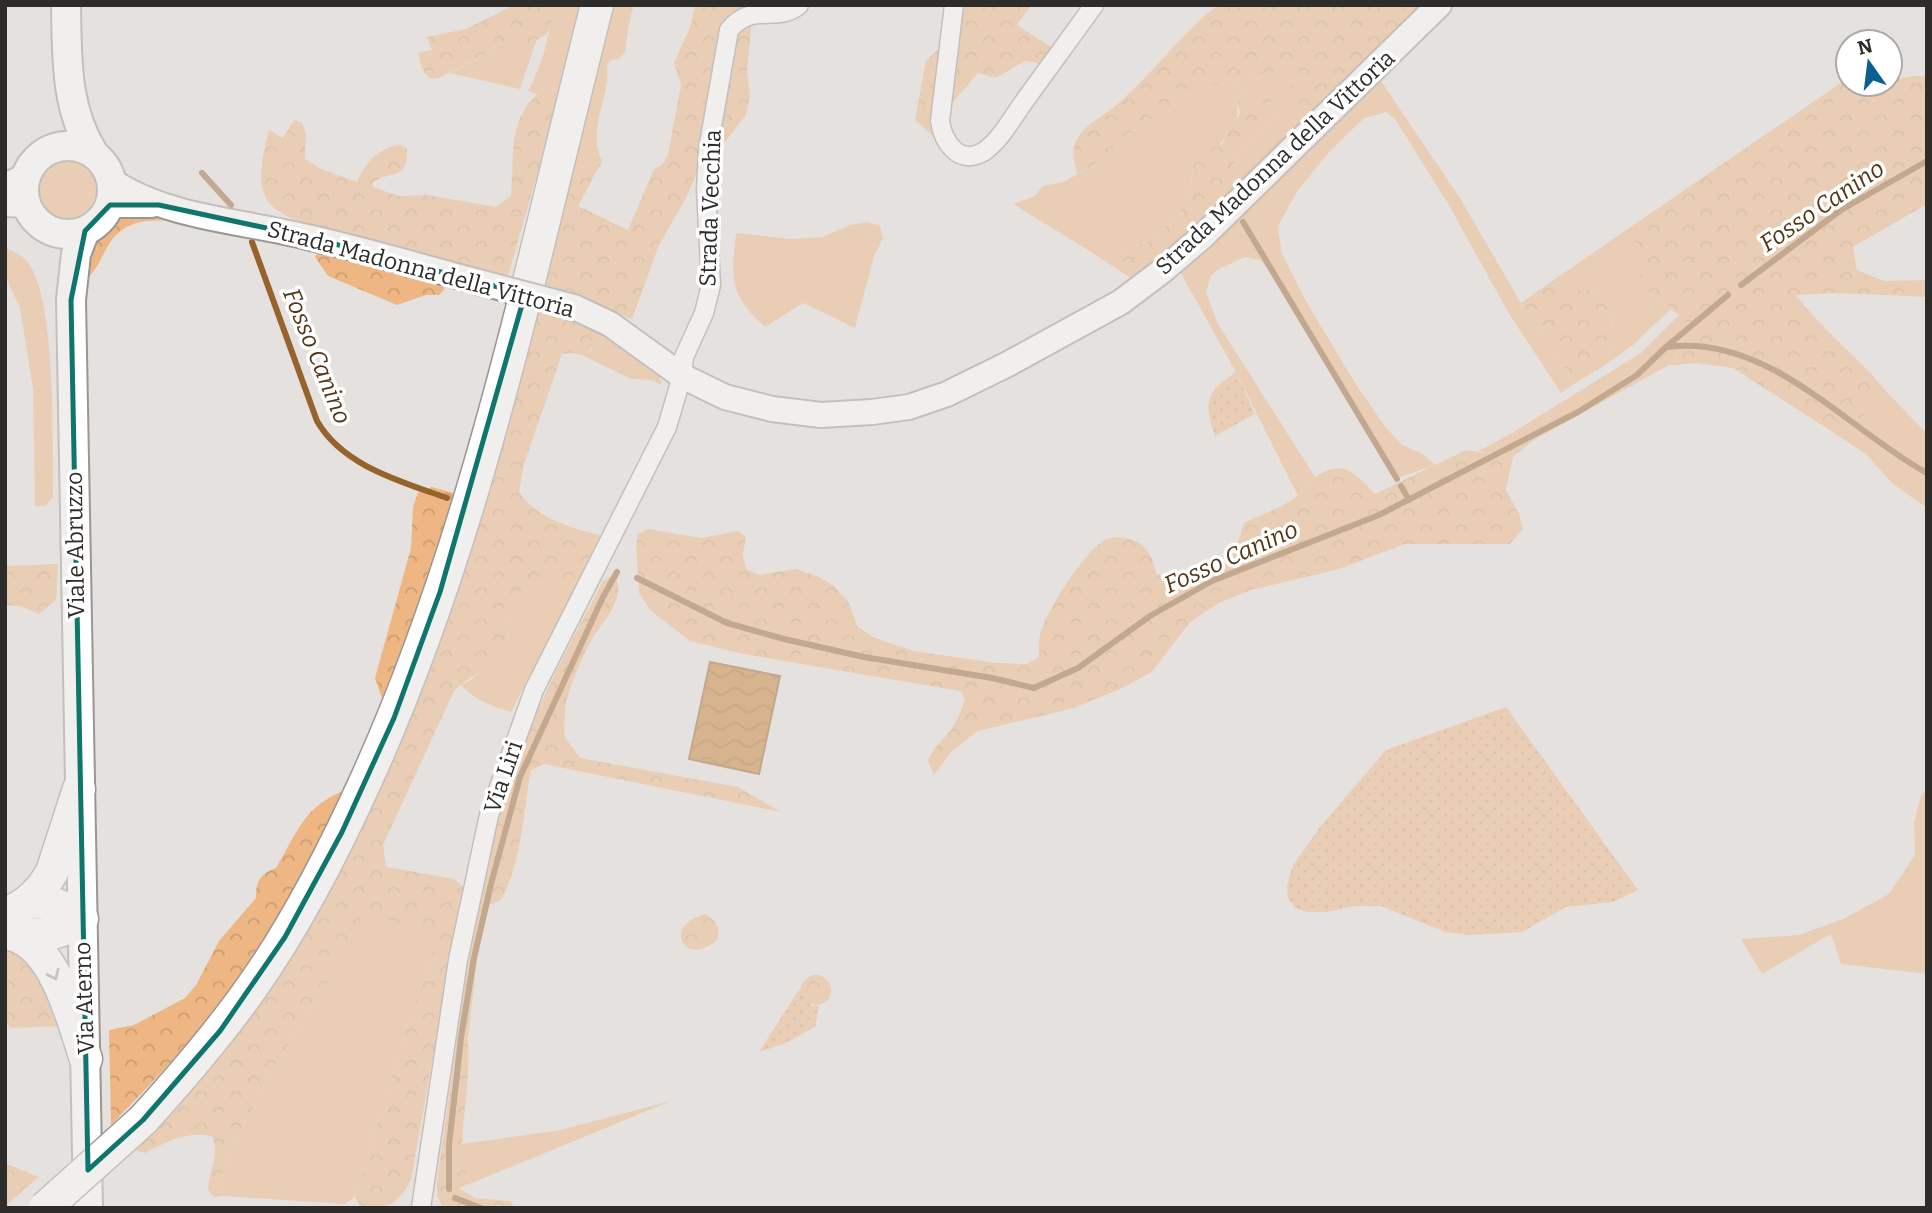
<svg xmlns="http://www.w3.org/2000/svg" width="1932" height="1213" font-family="Bitter,serif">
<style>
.grass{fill:#eeb683}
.forest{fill:url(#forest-crowns)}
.garden{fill:url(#garden-dots)}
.water{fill:url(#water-waves);stroke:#97632d;stroke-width:2}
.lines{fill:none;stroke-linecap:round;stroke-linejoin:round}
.stream{stroke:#97632d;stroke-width:6}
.street-casing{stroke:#9a9693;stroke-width:21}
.secondary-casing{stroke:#9a9693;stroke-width:28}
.primary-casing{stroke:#9a9693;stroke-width:32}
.highway-casing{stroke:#9a9693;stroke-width:35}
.street{stroke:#fff;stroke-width:18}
.secondary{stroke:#fff;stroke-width:24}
.primary{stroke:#fff;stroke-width:28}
.highway{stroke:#fff;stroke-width:32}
.secondary-bridge-casing{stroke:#9a9693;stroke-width:28;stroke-linecap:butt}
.highway-bridge-casing{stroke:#9a9693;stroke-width:35;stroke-linecap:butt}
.secondary-bridge{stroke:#fff;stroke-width:24}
.highway-bridge{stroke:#fff;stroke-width:32}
.oneway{stroke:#a0a09f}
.marked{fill:none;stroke:#0f766e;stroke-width:5;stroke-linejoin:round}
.labels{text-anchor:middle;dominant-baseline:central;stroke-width:7;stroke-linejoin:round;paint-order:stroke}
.street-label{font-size:23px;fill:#2d2c2a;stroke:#fff}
.water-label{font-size:24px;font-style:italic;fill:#543516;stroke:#fff}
</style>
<defs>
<pattern id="forest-crowns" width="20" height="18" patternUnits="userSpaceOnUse" patternTransform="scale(1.75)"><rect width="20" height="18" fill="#eeb683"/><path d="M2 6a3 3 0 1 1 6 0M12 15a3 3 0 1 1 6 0" fill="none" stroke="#cc9d71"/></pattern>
<pattern id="garden-dots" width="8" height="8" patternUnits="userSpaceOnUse" patternTransform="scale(1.75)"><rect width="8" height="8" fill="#eeb683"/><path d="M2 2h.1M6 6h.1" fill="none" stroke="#cc9d71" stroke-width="1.8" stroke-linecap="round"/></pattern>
<pattern id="water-waves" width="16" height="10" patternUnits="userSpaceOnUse" patternTransform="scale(1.75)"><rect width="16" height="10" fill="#c57b2e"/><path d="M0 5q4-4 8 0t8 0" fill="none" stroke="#a06527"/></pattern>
</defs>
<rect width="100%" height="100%" fill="#e5e1de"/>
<g class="grass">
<path d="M550 5H584L560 95 558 90 545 88 537 94 528 91C539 73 555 25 550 5Z"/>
<path d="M609 5H634L630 18 625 52 619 59 611 60 607 65C611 99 586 128 602 161L568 173Z"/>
<path d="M537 39 520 89 450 73 488 53 499 44 515 40 533 42Z"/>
<path d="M1276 73 1289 79 1298 130 1246 183 1237 179 1231 169 1241 150 1279 115 1268 95 1253 87 1237 99C1243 130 1215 149 1193 166L1190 196 1176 217 1148 242 1120 251 1092 244 1091 252 1013 204 1035 196 1043 186 1063 182 1095 165 1133 131 1164 109 1216 84 1227 85Z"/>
<path d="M1379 78 1460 198 1521 303 1574 384 1561 393 1508 312 1447 202 1395 119 1386 112 1363 119 1330 151 1298 190 1278 226 1282 254 1306 301 1357 386 1384 425 1402 445 1423 454 1435 465 1395 479 1268 269 1260 260 1245 257 1217 270 1210 277 1206 293 1218 324 1315 477 1298 496 1236 372 1179 270Z"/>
<circle cx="67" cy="189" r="29"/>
<path d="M867 222 880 226 883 238 874 256 855 328 803 303 765 327C729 294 731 279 736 233L793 239 823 237 850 225Z"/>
<path d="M1635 224 1643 288 1671 309 1633 345 1608 363C1614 341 1618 296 1587 290 1583 289 1579 291 1576 290 1566 290 1557 287 1548 284Z"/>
<path d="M5 247C11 251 19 254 24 258 58 289 52 449 53 497L45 506H35L33 389 20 308 5 276Z"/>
<path d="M1679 315 1683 318 1687 329 1677 352 1676 365H1669L1534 440 1513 457 1478 451 1512 433 1641 353Z"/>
<path d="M593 325 657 368 662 385 651 380 631 379 584 356 592 349Z"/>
<path d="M1886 391 1927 434V508L1893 484 1866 454 1831 431 1864 416Z"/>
<path d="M559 583 575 588 511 712C491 706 476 701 461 685L471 680 505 644 511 615 519 592 535 584Z"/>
<path d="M1927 790V974L1841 964 1831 934 1762 974 1741 939 1799 935 1843 919 1889 894 1915 855 1914 822 1921 795Z"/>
<path d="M481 898 489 905 477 959 468 1037 457 1039 466 975Z"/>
<path d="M363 908 428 936 434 947 399 1051 355 1197 345 1204 223 1196 217 1185 242 1128 274 1067 323 991 347 949Z"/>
<path d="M671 1101 472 1183C465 1170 462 1159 462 1144L560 1130Z"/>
</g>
<g class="forest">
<path d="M514 5H550L552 20 547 34 533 42 524 43 515 40 499 44 488 53 439 78 430 79 422 69 418 53 432 50 427 37 466 29Z"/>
<path d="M695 5H753L747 71 750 96 746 115 721 147 702 161 687 196 659 245 632 319 539 283 568 173 602 161 578 206 628 230 654 169 662 165 668 155 681 84 674 63 691 25Z"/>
<path d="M948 5H1031L1017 25 1057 51 1042 64 1025 61 996 78 978 73 935 123 942 144 915 120 926 61 946 42Z"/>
<path d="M1218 5H1425L1298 130 1289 80 1276 73 1227 85 1216 84 1165 109 1133 131 1095 165 1077 174C1075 164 1071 153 1075 143 1081 128 1098 119 1110 110 1150 79 1178 35 1218 5Z"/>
<path d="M1912 76H1927V204L1853 247 1857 270 1884 281 1927 280V297L1835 293 1796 295C1822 330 1858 357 1886 391L1864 416 1831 431 1733 368 1695 363 1676 365 1677 352 1687 329 1683 318 1643 288 1635 250V224L1848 78V84H1890V81Z"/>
<path d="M1253 87 1268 95 1279 115 1241 150 1231 169 1237 179 1246 183 1153 266 1131 278 1091 252V243L1120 251 1148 242 1176 217 1190 196 1193 166 1201 151 1222 144 1240 113 1237 99Z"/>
<path d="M545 88 558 90 560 95 508 276C450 263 394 249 337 232 317 226 289 221 273 207 252 189 264 151 269 130L283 138 294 120 302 123 306 133 305 159 319 168 357 182C364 164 381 145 402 145L407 149C409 181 389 170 372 183L373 187 398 196 427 195 496 207 511 196C515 153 506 116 545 88Z"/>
<path d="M152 214 179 222C152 219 126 218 109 244 100 259 99 268 85 280 86 270 86 256 90 246 100 220 128 216 152 214Z"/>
<path d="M321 248 447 280 444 290 439 295H426L397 305 328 276 315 257Z"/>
<path d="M1548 284C1557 287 1566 290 1576 290 1579 291 1583 289 1587 290 1618 296 1614 341 1608 363L1574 384 1521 303Z"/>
<path d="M535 304 593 325C595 338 595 347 584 356L573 353 562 354 524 464 519 492C536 519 572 528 603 536L575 588C553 581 540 582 519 592L511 615 505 644 493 662 455 689 383 845 386 867 455 879 465 889 444 994 411 1180C399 1203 387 1211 360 1206L355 1197 399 1051 434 947 427 936 364 909 347 949 323 991 274 1067 242 1128 217 1185 223 1196 213 1197 208 1189C209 1171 220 1154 212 1136 187 1131 166 1142 145 1153L137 1151 135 1144 332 874Z"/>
<path d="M1466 450 1513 457 1506 490 1519 514 1523 529 1510 544H1405L1336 570 1251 590 1219 603 1190 622 1152 672 1122 688 1074 708 978 731 952 751 934 775 928 761C933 747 942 741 951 730 957 720 962 710 965 699L960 691 743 654 690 641 651 611 639 593 636 546 638 534 648 529 701 538 738 531 746 537 743 555 746 569 759 575 796 569 819 577 833 585 848 601 858 627 875 638 914 651 996 663 1027 664 1039 657C1039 650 1038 642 1040 635 1045 613 1086 548 1107 539 1117 536 1124 537 1133 540 1148 546 1153 558 1156 573L1167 580C1185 575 1217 569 1230 555 1238 546 1241 533 1244 523 1261 514 1285 507 1299 495 1306 489 1311 479 1318 475 1347 458 1357 477 1375 494Z"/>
<path d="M432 487 457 494 414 621 382 698 375 678 411 548 413 507 418 493Z"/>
<path d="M58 564 56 600 39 614 20 606 5 605V566Z"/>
<path d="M610 577H616C625 602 602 621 591 641 582 657 570 686 566 703 564 714 565 726 564 736L580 758 738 787 781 812 544 764 531 770C523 814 522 861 501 900L489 905 481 898C489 849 501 797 520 751 543 693 574 637 603 581Z"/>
<path d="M348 789C314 862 274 933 225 997 191 1042 151 1084 111 1125L109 1030 134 1025 185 998 196 985 219 941 256 898C256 881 260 874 276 868 299 830 303 806 348 789Z"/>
<path d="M705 914C715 919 720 927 718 939 686 969 660 927 705 914Z"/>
<path d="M5 940 21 945 64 1026 10 1028 5 1019Z"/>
<circle cx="816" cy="990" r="15"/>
<path d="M468 1037C469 1057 468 1077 466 1097 464 1126 456 1156 472 1183L459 1188 475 1198 510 1201 515 1208H446L442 1206 437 1196V1181L457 1039Z"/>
<path d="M5 1163 39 1177 5 1206Z"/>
</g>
<g class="garden">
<path d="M1236 372 1255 414 1215 436C1203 401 1206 393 1236 372Z"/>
<path d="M1506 707 1638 890 1613 902 1566 907 1522 932 1470 935 1445 932 1381 906H1354L1327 912H1307L1295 908 1288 898 1287 886 1293 865 1320 827 1386 750Z"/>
<path d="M804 982C800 992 803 999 812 1006H819L815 1027 784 1044 759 1052Z"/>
</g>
<path class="water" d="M710 662 780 676 759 774 689 759Z"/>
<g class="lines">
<g class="stream">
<path d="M202 173 231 205"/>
<path d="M1243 222 1397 479"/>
<path d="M252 242 317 421C343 466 400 481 447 498"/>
<path d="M1741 285 1841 210 1927 161"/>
<path d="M1667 347C1767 333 1847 429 1927 473"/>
<path d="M1401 486 1409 500"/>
<path d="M637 578 727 623 784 639 864 657 992 678 1034 688 1078 668 1150 616 1212 581 1379 515 1578 412 1637 375 1666 347 1728 295"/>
<path d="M449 1189V1145L461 1038 474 958 491 884 520 777 603 597 617 572"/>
<path d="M455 1198 481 1208"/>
</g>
<g class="street-casing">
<g id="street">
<path d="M954 5 940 121C943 142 959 166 983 152 999 142 1011 120 1021 106 1045 72 1070 39 1094 5"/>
<path d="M421 1208 458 960 489 815 534 690 667 427 682 376 684 357 704 313 711 285 706 190 708 149 729 30C753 1 776 24 799 5"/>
</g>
</g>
<g class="secondary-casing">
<g id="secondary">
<path d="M112 181C167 218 243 221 307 237 365 250 422 267 479 282"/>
<path d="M5 186 26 176"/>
<path d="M5 204 26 205"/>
<path d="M110 205H151"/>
<path d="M574 307 610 324 682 376 725 397 772 409 821 415 872 412 909 407 947 394 1008 364 1121 302 1162 271 1202 237 1439 5"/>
</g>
</g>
<g class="primary-casing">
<g id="primary">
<path d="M66 5C67 57 65 109 94 154"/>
<circle cx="68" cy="190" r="44"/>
<path d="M85 231 76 254 71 300 88 1208"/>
</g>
</g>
<g class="highway-casing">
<g id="highway">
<path d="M5 914C27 905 41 892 52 872L79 789"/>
<path d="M5 933C55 939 72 1019 86 1059"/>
<path d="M16 934C45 934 56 937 82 919 64 906 51 900 29 902"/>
<path d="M143 1120C182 1077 219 1034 252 987 298 922 334 851 367 778 478 533 531 265 597 5"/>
</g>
</g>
<use href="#street" class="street"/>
<use href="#secondary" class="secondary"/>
<use href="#primary" class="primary"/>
<use href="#highway" class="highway"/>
<g class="secondary-bridge-casing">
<path id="secondary-bridge" d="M479 282 574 307"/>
</g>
<g class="highway-bridge-casing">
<path id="highway-bridge" d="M45 1208 143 1120"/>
</g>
<use href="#secondary-bridge" class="secondary-bridge"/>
<use href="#highway-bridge" class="highway-bridge"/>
</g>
<defs><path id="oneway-chevron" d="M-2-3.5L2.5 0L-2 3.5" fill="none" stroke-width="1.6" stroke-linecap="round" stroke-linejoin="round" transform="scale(1.75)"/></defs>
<use class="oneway" href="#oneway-chevron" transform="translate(54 975) rotate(65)"/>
<path d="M0 0H1932V1213H0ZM110 205H159L308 237 525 294 440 592 394 718 342 832 285 937 220 1031 143 1120 88 1170 71 300 85 231Z" fill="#e5e1de" fill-opacity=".55" fill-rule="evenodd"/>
<path class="marked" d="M110 205H159L308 237 525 294 440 592 394 718 342 832 285 937 220 1031 143 1120 88 1170 71 300 85 231Z"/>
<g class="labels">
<g class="street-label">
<text transform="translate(1275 162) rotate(-43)">Strada Madonna della Vittoria</text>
<text transform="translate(710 208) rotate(-88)">Strada Vecchia</text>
<text transform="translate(421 269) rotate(15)">Strada Madonna della Vittoria</text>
<text transform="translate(75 545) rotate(-91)">Viale Abruzzo</text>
<text transform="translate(503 777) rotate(-71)">Via Liri</text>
<text transform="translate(84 998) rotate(-92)">Via Aterno</text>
</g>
<g class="water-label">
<text transform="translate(1822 206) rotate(-34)">Fosso Canino</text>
<text transform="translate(317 356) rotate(68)">Fosso Canino</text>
<text transform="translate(1231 557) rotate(-24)">Fosso Canino</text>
</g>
</g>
<rect width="1932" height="1213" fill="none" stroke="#2d2c2a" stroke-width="14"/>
<g transform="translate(1869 63) rotate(346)"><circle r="33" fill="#ffffff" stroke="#ababaa" stroke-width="2"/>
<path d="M0-5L12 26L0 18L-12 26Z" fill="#0a5e90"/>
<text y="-10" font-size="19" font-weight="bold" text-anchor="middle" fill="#2d2c2a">N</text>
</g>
</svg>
